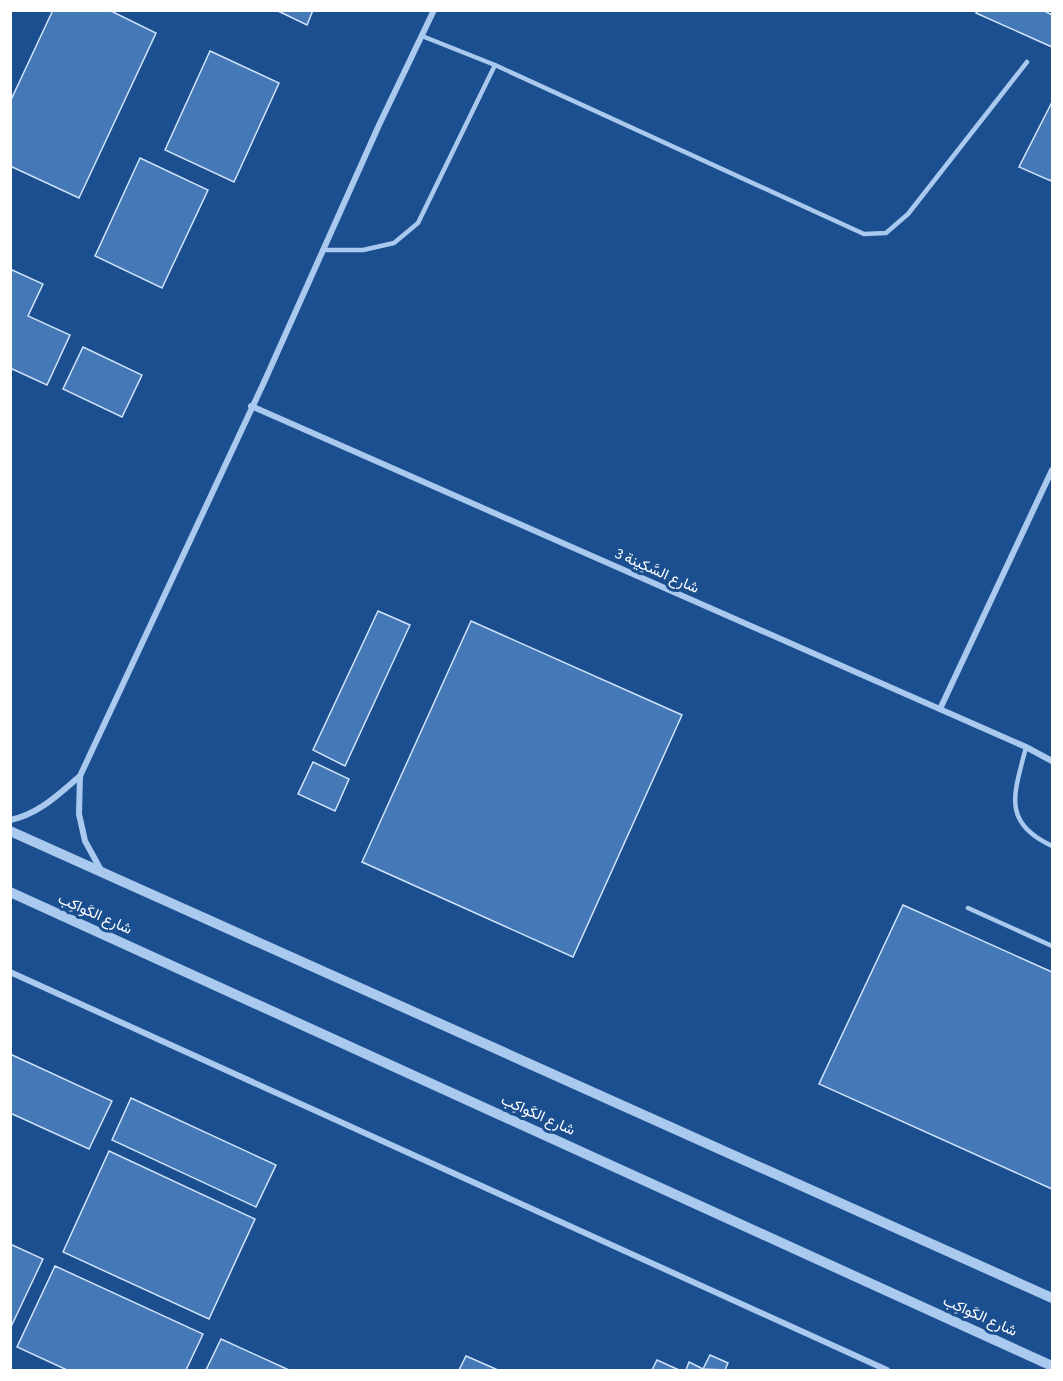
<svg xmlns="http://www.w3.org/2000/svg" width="1063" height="1381" font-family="'Source Sans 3',Vazirmatn,sans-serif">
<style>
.building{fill:#4478b7;stroke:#cfe3fa;stroke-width:1.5}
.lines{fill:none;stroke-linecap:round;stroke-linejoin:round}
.service{stroke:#a9c9ee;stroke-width:4.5}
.minor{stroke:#a9c9ee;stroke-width:6}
.tertiary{stroke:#a9c9ee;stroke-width:10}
.labels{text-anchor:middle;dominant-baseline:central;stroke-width:6;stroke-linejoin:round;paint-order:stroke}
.street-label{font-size:15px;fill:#fff;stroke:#1b4f8f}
</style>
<rect width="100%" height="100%" fill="#1b4f8f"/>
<g class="building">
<path d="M53 10H109L156 33 79 198 10 166V102Z"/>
<path d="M276 10H313L307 25Z"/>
<path d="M977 10H1043L1052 15V47L976 13Z"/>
<path d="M210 51 279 83 234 182 165 150Z"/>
<path d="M1052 102V177L1051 181 1019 167Z"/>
<path d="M140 158 208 190 162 288 95 256Z"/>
<path d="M10 269 43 284 28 316 70 335 47 385 10 368Z"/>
<path d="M83 347 142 375 122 417 63 389Z"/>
<path d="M378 611 410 625 345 766 313 750Z"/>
<path d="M471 621 682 715 573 957 362 862Z"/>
<path d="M313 762 349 779 335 811 298 794Z"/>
<path d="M903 905 1052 972V1189L819 1084Z"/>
<path d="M10 1054 112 1101 89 1149 10 1113Z"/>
<path d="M131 1098 276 1165 256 1207 112 1140Z"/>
<path d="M109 1151 255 1219 209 1319 63 1252Z"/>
<path d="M10 1244 43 1259 10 1329Z"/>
<path d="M55 1266 203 1334 186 1370H67L17 1347Z"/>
<path d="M221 1339 289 1370H206Z"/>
<path d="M710 1355 728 1363 725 1370 703 1369Z"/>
<path d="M466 1356 498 1370H459Z"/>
<path d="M657 1360 679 1370H652Z"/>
<path d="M689 1362 703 1369 707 1370H686Z"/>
</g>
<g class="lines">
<g class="service">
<path d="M422 36 495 65 864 234 886 233 908 214 1027 62"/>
<path d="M323 250H363L394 243 418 223 495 65"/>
<path d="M1026 747C1015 792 1000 822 1052 846"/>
<path d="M968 908 1052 946"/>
</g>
<g class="minor">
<path d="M251 406 1026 747 1052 761"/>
<path d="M940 709 1052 470"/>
<path d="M10 820C38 815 60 793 80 776"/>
<path d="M102 872 85 841 79 814 80 776 265 380 379 125 434 10"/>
<path d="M10 972 887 1370"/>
</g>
<g class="tertiary">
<path d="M10 831 1052 1298"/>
<path d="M10 892 1052 1366"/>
</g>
</g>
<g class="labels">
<g class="street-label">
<text transform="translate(657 571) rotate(24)">شارع السَّكِينة 3</text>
<text transform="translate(95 914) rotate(24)">شارع الكَواكِب</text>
<text transform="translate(538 1115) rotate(24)">شارع الكَواكِب</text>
<text transform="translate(980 1316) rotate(24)">شارع الكَواكِب</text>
</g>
</g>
<rect width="1063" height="1381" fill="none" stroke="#ffffff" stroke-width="24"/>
</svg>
